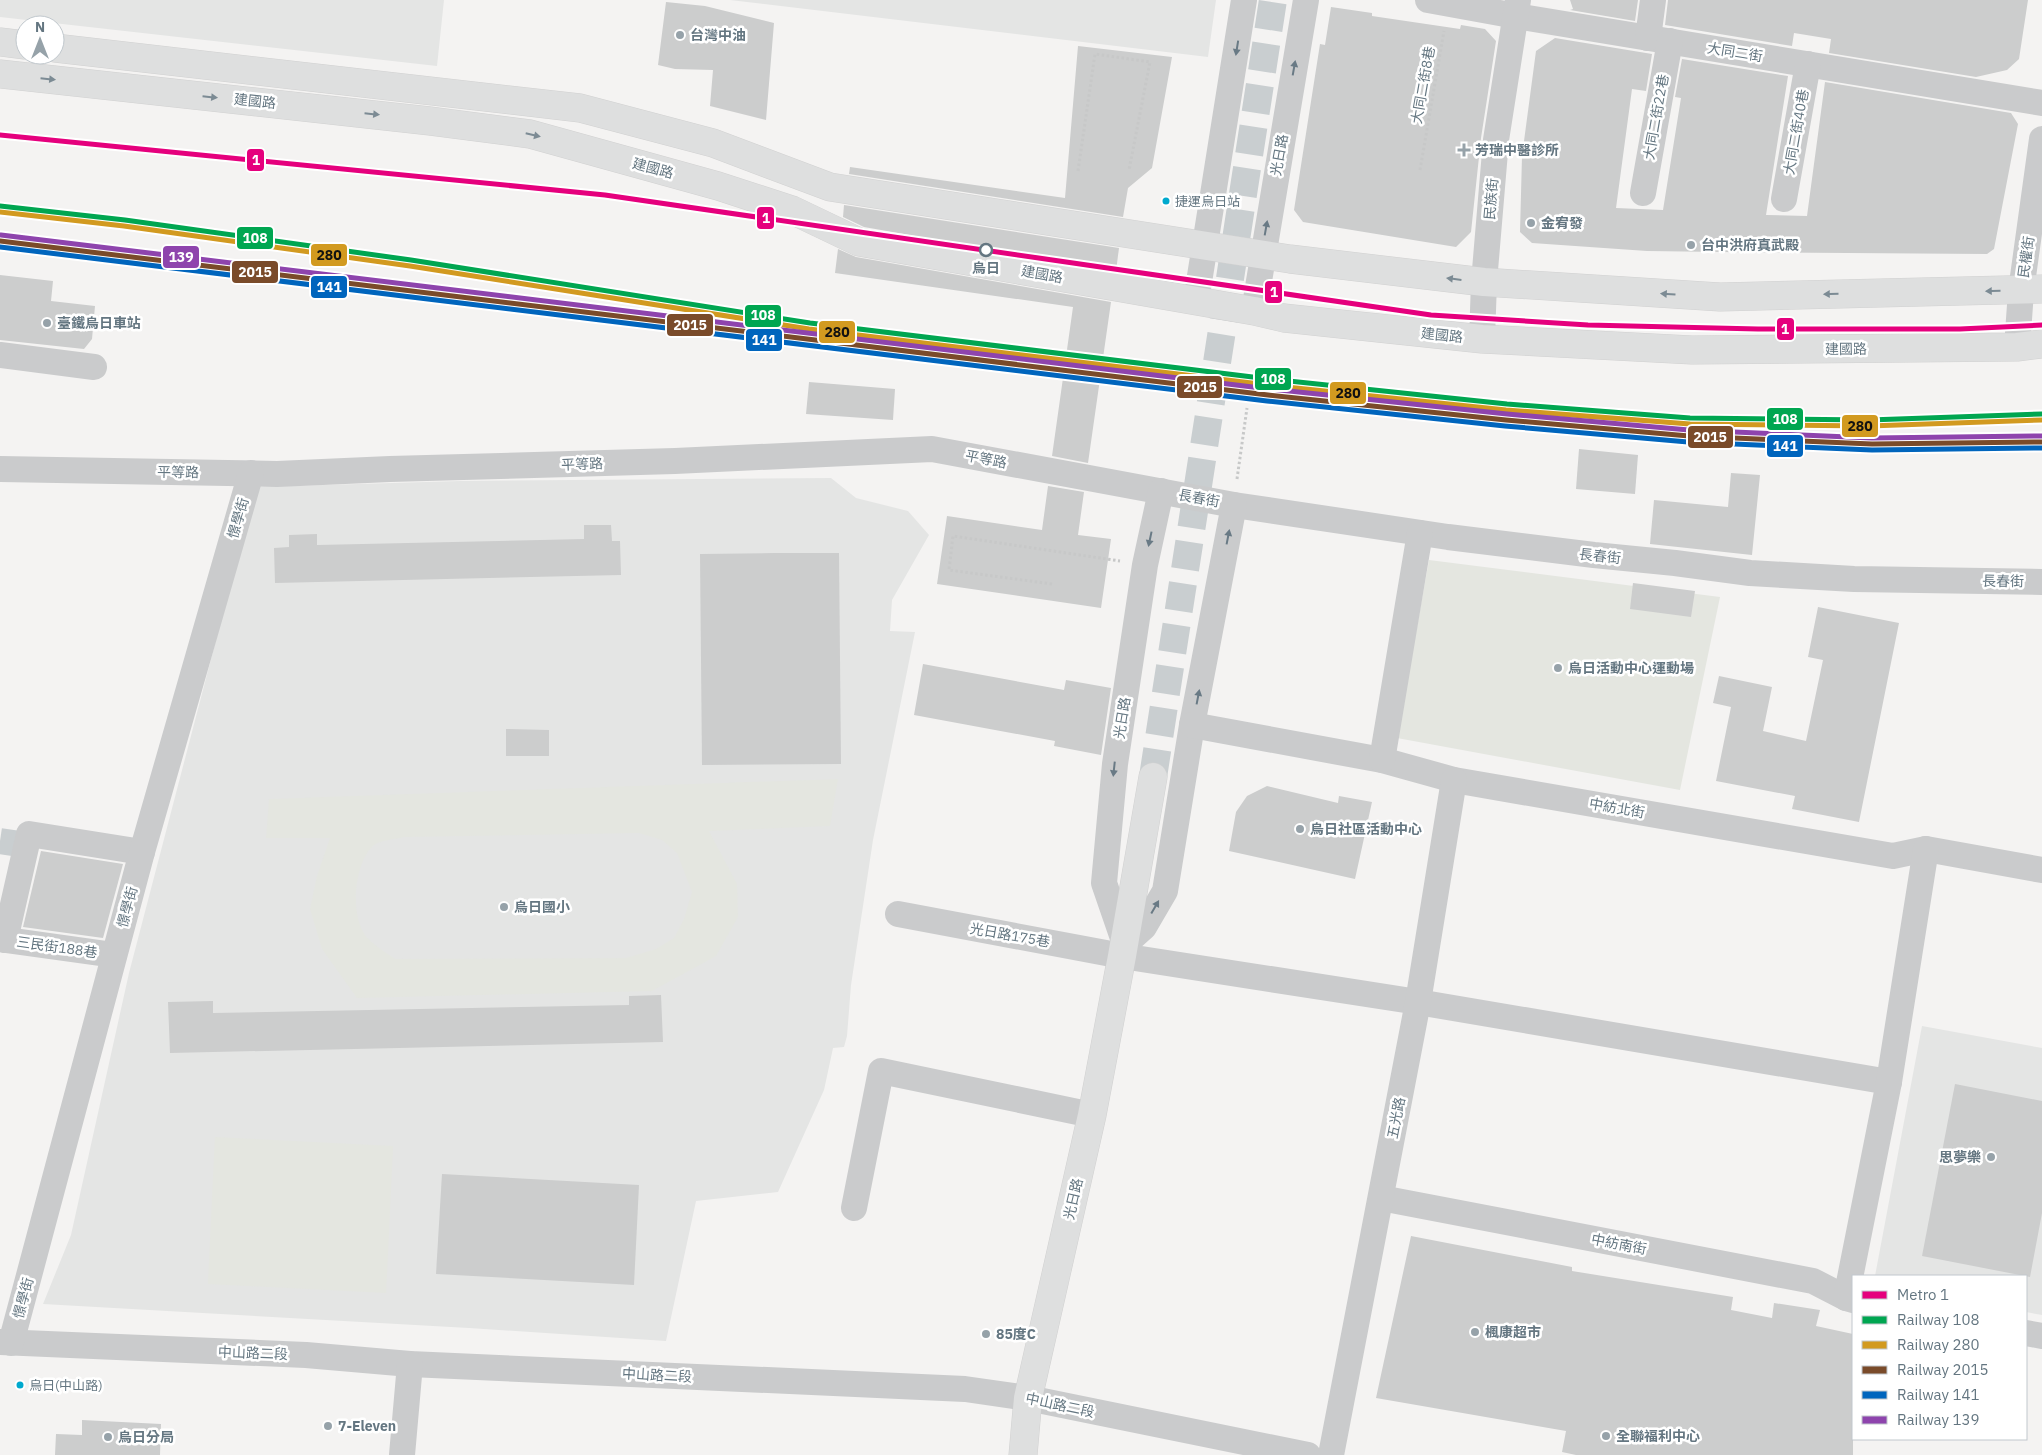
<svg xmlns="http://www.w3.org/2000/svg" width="2042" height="1455" font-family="'IBM Plex Sans','Noto Sans TC',sans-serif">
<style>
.built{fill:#e4e5e4}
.green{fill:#e4e6e0;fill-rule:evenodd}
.building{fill:#cccdcd}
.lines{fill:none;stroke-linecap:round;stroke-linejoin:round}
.minor-tunnel{stroke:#c9ced0;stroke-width:26;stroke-dasharray:26 13;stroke-linecap:butt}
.major-tunnel{stroke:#c9ced0;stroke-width:28;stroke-dasharray:28 14;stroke-linecap:butt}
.major-casing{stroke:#d1d1d1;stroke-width:29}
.path{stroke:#c7c8c8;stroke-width:3;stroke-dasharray:2.5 2.5;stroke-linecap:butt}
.minor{stroke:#cacbcc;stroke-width:26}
.major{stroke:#dedfdf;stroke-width:28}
.rail-1-casing{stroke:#fff;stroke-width:9}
.rail-2-casing{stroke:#fff;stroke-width:9}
.rail-3-casing{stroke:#fff;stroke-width:9}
.rail-4-casing{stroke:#fff;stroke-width:9}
.rail-5-casing{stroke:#fff;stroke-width:9}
.rail-1{stroke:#00a651;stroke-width:5}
.rail-2{stroke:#d29a20;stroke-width:5}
.rail-3{stroke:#7a4b2a;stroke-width:5}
.rail-4{stroke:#0065bd;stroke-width:5}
.rail-5{stroke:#8e44ad;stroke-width:5}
.metro-1-casing{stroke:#fff;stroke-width:9}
.metro-1{stroke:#e5007d;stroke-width:5}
.oneway{fill:#697a85}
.oneway2{fill:#7c8b94}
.poi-dot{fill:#96a2a9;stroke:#fff;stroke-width:2}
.bus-dot{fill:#00a9ce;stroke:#fff;stroke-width:2}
.stop-dot{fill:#fff;stroke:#647681;stroke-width:2.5}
.labels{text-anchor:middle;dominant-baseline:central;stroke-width:5;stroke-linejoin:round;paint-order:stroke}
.bus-label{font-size:13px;fill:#647681;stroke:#fff;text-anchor:start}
.poi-label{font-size:14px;font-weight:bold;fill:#647681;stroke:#fff;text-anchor:start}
.street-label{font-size:14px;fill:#647681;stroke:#fff}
.stop-label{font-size:14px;font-weight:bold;fill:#647681;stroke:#fff}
.line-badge{stroke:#fff;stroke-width:2}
.badge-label{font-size:14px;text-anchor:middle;font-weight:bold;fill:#fff}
.pale-badge-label{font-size:14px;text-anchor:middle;font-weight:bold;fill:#111}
</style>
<rect width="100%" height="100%" fill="#f4f3f2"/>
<g class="built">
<path d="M0 0H444L437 66 0 17Z"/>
<path d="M730 0H1216L1208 57Z"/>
<path d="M831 478 856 498 908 511 929 535 892 600 890 631 915 632 873 840 851 985 847 1036 844 1047 833 1048 824 1090 778 1192 696 1201 666 1341 469 1328 43 1304 71 1235 129 973 256 487 460 481Z"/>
<path d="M1922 1026 2042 1048V1315L2026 1312V1276H1875Z"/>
</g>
<g class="green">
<path d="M1429 560 1720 597 1680 790 1397 738Z"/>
<path d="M838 779 830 826 709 831 737 884 738 917 716 956 652 991 357 998 322 949 310 909 317 876 330 838H266L269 799ZM639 833 662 840 677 853 692 892 684 919 674 938 656 949 626 958 395 959C387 953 370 943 365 935 350 914 354 862 374 845 381 840 396 839 404 837Z"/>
<path d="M215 1137 393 1146 386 1293 208 1284Z"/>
</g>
<g class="building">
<path d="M1570 0H1638L1635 21 1570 10 1573 9Z"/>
<path d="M1668 0H2028L2019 59 2007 70 1976 77 1829 53 1831 39 1794 33 1792 46 1665 25Z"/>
<path d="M666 2 705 6 774 23 766 120 710 106 713 70 675 69 658 65Z"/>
<path d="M1331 7 1372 13V16L1460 29 1461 25 1485 29 1496 41 1481 138 1471 232 1456 247 1303 222 1294 210 1320 44 1325 45Z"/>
<path d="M1555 38 1652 54 1646 91 1632 89 1616 208 1663 210 1681 98 1675 97 1682 59 1788 76 1766 215 1807 216 1825 82 2011 113 2018 124 1994 249 1987 254 1721 252 1647 251 1532 243 1520 232 1522 156 1536 51Z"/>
<path d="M1078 46 1172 57 1152 168 1128 188 1123 217 849 174 850 167 1065 198Z"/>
<path d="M844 205 1119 248 1116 271 864 227 843 217Z"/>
<path d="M838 249 856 257 1111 302 1088 463 1052 456 1073 307 835 273Z"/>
<path d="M0 275 53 281 51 301 95 306 92 339 84 349 0 340Z"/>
<path d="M809 382 895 389 893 420 806 414Z"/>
<path d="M1579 449 1638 455 1635 494 1576 489Z"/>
<path d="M1731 473 1760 475 1752 555 1650 544 1654 500 1728 507Z"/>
<path d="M1048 486 1084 492 1078 535 1111 539 1101 608 937 584 947 516 1042 530Z"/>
<path d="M584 525H611L612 541H620L621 575 275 583 274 548 289 547V535L317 534V545L584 539Z"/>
<path d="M774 553H839L841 764 702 765 700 554Z"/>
<path d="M1633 583 1695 591 1691 617 1630 609Z"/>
<path d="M1818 607 1899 623 1859 822 1792 809 1795 796 1716 781 1731 707 1713 703 1719 676 1772 687 1763 731 1806 741 1823 660 1808 657Z"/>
<path d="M923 664 1064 690 1066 680 1111 688 1101 755 1054 746 1055 741 914 715Z"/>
<path d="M506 729 549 730V756H506Z"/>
<path d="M1267 786 1338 803 1339 796 1372 802 1355 879 1229 851 1236 812 1247 796Z"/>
<path d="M41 851 123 864 103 938 23 927Z"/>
<path d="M661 995 663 1042 170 1053 168 1002 213 1001V1013L629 1005V996Z"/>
<path d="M1955 1084 2042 1101V1213L2030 1277 1922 1256Z"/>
<path d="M442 1174 639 1185 634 1285 436 1274Z"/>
<path d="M1411 1236 1572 1267V1271L1733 1297 1731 1310 1772 1318 1774 1303 1820 1310 1816 1326 1853 1334V1455H1576L1562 1452 1566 1431 1376 1398Z"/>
<path d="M82 1420 161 1424 160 1455H55L56 1434 82 1435Z"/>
</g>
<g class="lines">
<path class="minor-tunnel" d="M0 841 27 845"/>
<path class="major-tunnel" d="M1153 777 1273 0"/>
<g class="major-casing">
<g id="major">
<path d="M0 42 25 45"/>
<path d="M55 48 580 108 713 143 830 187 1290 259 1484 282 1720 297 2042 289"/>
<path d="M0 74 430 121 530 134 718 186 792 210 859 242 1254 311 1284 318 1482 339 1692 350 2017 347 2042 344"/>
<path d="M1023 1455 1028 1398 1092 1115 1122 956 1153 777"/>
</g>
</g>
<g class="path">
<path d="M1420 170 1444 31"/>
<path d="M1078 171 1095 54 1150 62 1129 170"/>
<path d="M1237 479 1247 408"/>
<path d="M1052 584 949 570 953 536 1120 561"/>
</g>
<g class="minor">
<path d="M1428 0 1516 16 2042 103"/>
<path d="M1648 38 1653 0"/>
<path d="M1643 193 1670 41"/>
<path d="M1784 199 1808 64"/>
<path d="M1196 301 1244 0"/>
<path d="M1254 311 1306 0"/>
<path d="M1482 339 1484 282 1496 140 1518 0"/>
<path d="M2017 347 2021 291 2042 139"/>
<path d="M0 355 94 367"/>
<path d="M0 469 277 474 390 469 675 461 932 449 1234 505 1448 537 1594 555 1675 563 1750 573 1854 579 2042 582"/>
<path d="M1161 491 1145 565 1115 764 1104 883 1125 944 1144 927 1165 891 1192 725 1234 505"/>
<path d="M1192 725 1382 760 1454 780 1893 856 1926 849 2042 870"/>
<path d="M1382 760 1420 533"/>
<path d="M898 914 1122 956 1418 1002 1889 1082"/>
<path d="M0 939 114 955"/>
<path d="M5 940 29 834 142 852"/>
<path d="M1381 1198 1813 1281 1846 1298 1853 1300"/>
<path d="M854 1208 881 1071 1092 1115"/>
<path d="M1846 1298 1889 1082 1926 849"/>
<path d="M2026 1333 2042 1336"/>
<path d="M0 1342 306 1355 410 1364 965 1389 1028 1398 1308 1455"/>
<path d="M11 1343 142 852 251 473"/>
<path d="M402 1455 410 1364"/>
<path d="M1331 1455 1418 1002 1454 780"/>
</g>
<use href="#major" class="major"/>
<g class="rail-1-casing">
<path id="rail-1" d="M0 206 125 220 411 260 810 323 1269 379 1507 404 1690 418 1869 420 2042 414"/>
</g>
<g class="rail-2-casing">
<path id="rail-2" d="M0 212 124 226 410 266 809 329 1268 385 1506 410 1690 424 1869 426 2042 420"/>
</g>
<g class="rail-3-casing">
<path id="rail-3" d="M0 241 1268 395 1506 420 1689 436 1872 444 2042 442"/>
</g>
<g class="rail-4-casing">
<path id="rail-4" d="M0 247 1267 401 1505 426 1688 442 1872 450 2042 448"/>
</g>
<g class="rail-5-casing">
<path id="rail-5" d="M1 235 1269 389 1507 414 1689 430 1872 438 2042 436"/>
</g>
<use href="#rail-1" class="rail-1"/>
<use href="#rail-2" class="rail-2"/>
<use href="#rail-3" class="rail-3"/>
<use href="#rail-4" class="rail-4"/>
<use href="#rail-5" class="rail-5"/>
<g class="metro-1-casing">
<path id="metro-1" d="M0 135 605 195 1431 315 1588 325 1758 329H1960L2042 325"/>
</g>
<use href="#metro-1" class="metro-1"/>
</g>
<defs><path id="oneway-solid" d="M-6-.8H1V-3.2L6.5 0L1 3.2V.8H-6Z" transform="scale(1.25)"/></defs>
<g class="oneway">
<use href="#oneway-solid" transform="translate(1237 48) rotate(99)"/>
<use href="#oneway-solid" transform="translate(1294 68) rotate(-80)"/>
<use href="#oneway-solid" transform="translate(1266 228) rotate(-80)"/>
<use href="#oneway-solid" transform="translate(1228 537) rotate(-79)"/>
<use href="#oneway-solid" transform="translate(1150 539) rotate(102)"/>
<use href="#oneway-solid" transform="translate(1198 697) rotate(-79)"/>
<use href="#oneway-solid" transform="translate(1114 769) rotate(96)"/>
<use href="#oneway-solid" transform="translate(1155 907) rotate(-60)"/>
</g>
<g class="oneway2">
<use href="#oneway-solid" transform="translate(48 79) rotate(6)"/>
<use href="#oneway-solid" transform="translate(210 97) rotate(6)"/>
<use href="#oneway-solid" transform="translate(372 114) rotate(6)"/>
<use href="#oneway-solid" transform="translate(533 135) rotate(13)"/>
<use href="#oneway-solid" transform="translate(1454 279) rotate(-173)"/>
<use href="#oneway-solid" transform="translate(1993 291) rotate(179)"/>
<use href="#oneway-solid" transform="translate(1668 294) rotate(-176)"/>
<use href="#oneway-solid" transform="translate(1831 294) rotate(179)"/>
</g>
<g class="poi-dot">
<circle cx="680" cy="35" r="5"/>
<path d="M1461.5 142.5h5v5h5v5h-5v5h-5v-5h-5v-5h5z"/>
<circle cx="1531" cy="223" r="5"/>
<circle cx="1691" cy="245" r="5"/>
<circle cx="47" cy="323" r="5"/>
<circle cx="1558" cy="668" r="5"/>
<circle cx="1300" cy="829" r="5"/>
<circle cx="504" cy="907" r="5"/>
<circle cx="1991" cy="1157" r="5"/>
<circle cx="1475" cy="1332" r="5"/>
<circle cx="986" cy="1334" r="5"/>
<circle cx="328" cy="1426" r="5"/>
<circle cx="1606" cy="1436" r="5"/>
<circle cx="108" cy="1437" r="5"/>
</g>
<g class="bus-dot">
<circle cx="1166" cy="201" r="4.5"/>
<circle cx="20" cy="1385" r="4.5"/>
</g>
<circle class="stop-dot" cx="986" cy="250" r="6"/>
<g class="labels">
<g class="bus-label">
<text x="1175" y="201">捷運烏日站</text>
<text x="29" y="1385">烏日(中山路)</text>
</g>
<g class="poi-label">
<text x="690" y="35">台灣中油</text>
<text x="1475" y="150">芳瑞中醫診所</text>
<text x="1541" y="223">金宥發</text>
<text x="1701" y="245">台中洪府真武殿</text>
<text x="57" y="323">臺鐵烏日車站</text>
<text x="1568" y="668">烏日活動中心運動場</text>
<text x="1310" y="829">烏日社區活動中心</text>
<text x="514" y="907">烏日國小</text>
<text x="1981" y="1157" text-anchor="end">思夢樂</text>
<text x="1485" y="1332">楓康超市</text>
<text x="996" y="1334">85度C</text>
<text x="338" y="1426">7-Eleven</text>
<text x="1616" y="1436">全聯福利中心</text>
<text x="118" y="1437">烏日分局</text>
</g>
<g class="street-label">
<text transform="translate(1735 52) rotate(9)">大同二街</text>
<text transform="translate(1423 85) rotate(-80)">大同二街8巷</text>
<text transform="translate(255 101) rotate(6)">建國路</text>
<text transform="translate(1656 117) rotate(-80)">大同二街22巷</text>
<text transform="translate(1796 132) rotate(-80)">大同二街40巷</text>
<text transform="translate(1279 155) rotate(-80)">光日路</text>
<text transform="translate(653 168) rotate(15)">建國路</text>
<text transform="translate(1491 199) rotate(-85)">民族街</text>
<text transform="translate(2026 257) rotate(-82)">民權街</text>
<text transform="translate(1042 274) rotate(10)">建國路</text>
<text transform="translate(1442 335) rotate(6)">建國路</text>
<text transform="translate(1846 349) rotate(-1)">建國路</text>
<text transform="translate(986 459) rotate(11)">平等路</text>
<text transform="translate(582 464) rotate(-2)">平等路</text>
<text transform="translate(178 472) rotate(1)">平等路</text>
<text transform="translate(1199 498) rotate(10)">長春街</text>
<text transform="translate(238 518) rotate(-74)">憬學街</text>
<text transform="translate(1600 556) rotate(6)">長春街</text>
<text transform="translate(2003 581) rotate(1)">長春街</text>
<text transform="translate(1122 718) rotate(-81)">光日路</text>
<text transform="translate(1617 808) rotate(10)">中紡北街</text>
<text transform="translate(127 907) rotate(-75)">憬學街</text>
<text transform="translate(1010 935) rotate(10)">光日路175巷</text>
<text transform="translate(57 947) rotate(8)">三民街188巷</text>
<text transform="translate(1396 1118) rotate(-79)">五光路</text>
<text transform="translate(1073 1199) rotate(-77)">光日路</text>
<text transform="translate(1619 1244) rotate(11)">中紡南街</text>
<text transform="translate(23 1298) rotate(-75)">憬學街</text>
<text transform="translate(253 1353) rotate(2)">中山路二段</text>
<text transform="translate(657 1375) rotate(3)">中山路二段</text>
<text transform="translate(1060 1405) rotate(12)">中山路二段</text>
</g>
<g class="stop-label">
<text x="986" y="268">烏日</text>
</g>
</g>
<g class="line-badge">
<rect x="246" y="148" width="19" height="24" rx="5" fill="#e5007d"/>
<rect x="756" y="206" width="19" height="24" rx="5" fill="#e5007d"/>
<rect x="236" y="226" width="38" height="24" rx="5" fill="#00a651"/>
<rect x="310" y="243" width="38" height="24" rx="5" fill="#d29a20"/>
<rect x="162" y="245" width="38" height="24" rx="5" fill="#8e44ad"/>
<rect x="231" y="260" width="48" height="24" rx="5" fill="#7a4b2a"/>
<rect x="310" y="275" width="38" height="24" rx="5" fill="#0065bd"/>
<rect x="1264" y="280" width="19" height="24" rx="5" fill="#e5007d"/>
<rect x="744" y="304" width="38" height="24" rx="5" fill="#00a651"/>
<rect x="666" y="313" width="48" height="24" rx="5" fill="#7a4b2a"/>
<rect x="1776" y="317" width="19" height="24" rx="5" fill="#e5007d"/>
<rect x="818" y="320" width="38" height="24" rx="5" fill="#d29a20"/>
<rect x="745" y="328" width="38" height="24" rx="5" fill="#0065bd"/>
<rect x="1254" y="367" width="38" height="24" rx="5" fill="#00a651"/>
<rect x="1176" y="375" width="47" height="24" rx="5" fill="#7a4b2a"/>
<rect x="1329" y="381" width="38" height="24" rx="5" fill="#d29a20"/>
<rect x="1766" y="407" width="38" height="24" rx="5" fill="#00a651"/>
<rect x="1841" y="414" width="38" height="24" rx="5" fill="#d29a20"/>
<rect x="1687" y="425" width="47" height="24" rx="5" fill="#7a4b2a"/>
<rect x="1766" y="434" width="38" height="24" rx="5" fill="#0065bd"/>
</g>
<g class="badge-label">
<text x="256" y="165">1</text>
<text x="766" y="223">1</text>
<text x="255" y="243">108</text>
<text x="181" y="262">139</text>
<text x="255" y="277">2015</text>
<text x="329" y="292">141</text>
<text x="1274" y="297">1</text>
<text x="763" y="320">108</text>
<text x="690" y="330">2015</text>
<text x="1785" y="334">1</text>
<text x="764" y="345">141</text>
<text x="1273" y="384">108</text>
<text x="1200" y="392">2015</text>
<text x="1785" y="424">108</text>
<text x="1710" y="442">2015</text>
<text x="1785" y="451">141</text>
</g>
<g class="pale-badge-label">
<text x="329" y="260">280</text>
<text x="837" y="337">280</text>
<text x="1348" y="398">280</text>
<text x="1860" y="431">280</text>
</g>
<rect x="1852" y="1275" width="175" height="165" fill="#ffffff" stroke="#c1c8cd"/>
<rect x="1862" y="1291" width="25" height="8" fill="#e5007d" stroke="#c1c8cd"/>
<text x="1897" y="1300" font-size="15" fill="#647681">Metro 1</text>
<rect x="1862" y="1316" width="25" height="8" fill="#00a651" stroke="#c1c8cd"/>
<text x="1897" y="1325" font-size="15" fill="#647681">Railway 108</text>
<rect x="1862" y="1341" width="25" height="8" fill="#d29a20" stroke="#c1c8cd"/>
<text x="1897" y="1350" font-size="15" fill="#647681">Railway 280</text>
<rect x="1862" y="1366" width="25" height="8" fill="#7a4b2a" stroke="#c1c8cd"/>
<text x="1897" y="1375" font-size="15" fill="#647681">Railway 2015</text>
<rect x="1862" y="1391" width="25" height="8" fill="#0065bd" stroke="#c1c8cd"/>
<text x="1897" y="1400" font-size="15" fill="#647681">Railway 141</text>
<rect x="1862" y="1416" width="25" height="8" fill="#8e44ad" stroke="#c1c8cd"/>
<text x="1897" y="1425" font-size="15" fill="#647681">Railway 139</text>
<g transform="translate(40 40)"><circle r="24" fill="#ffffff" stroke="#c1c8cd"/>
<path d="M0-4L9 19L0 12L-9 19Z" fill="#96a2a9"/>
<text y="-8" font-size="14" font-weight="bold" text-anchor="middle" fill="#647681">N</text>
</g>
</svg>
